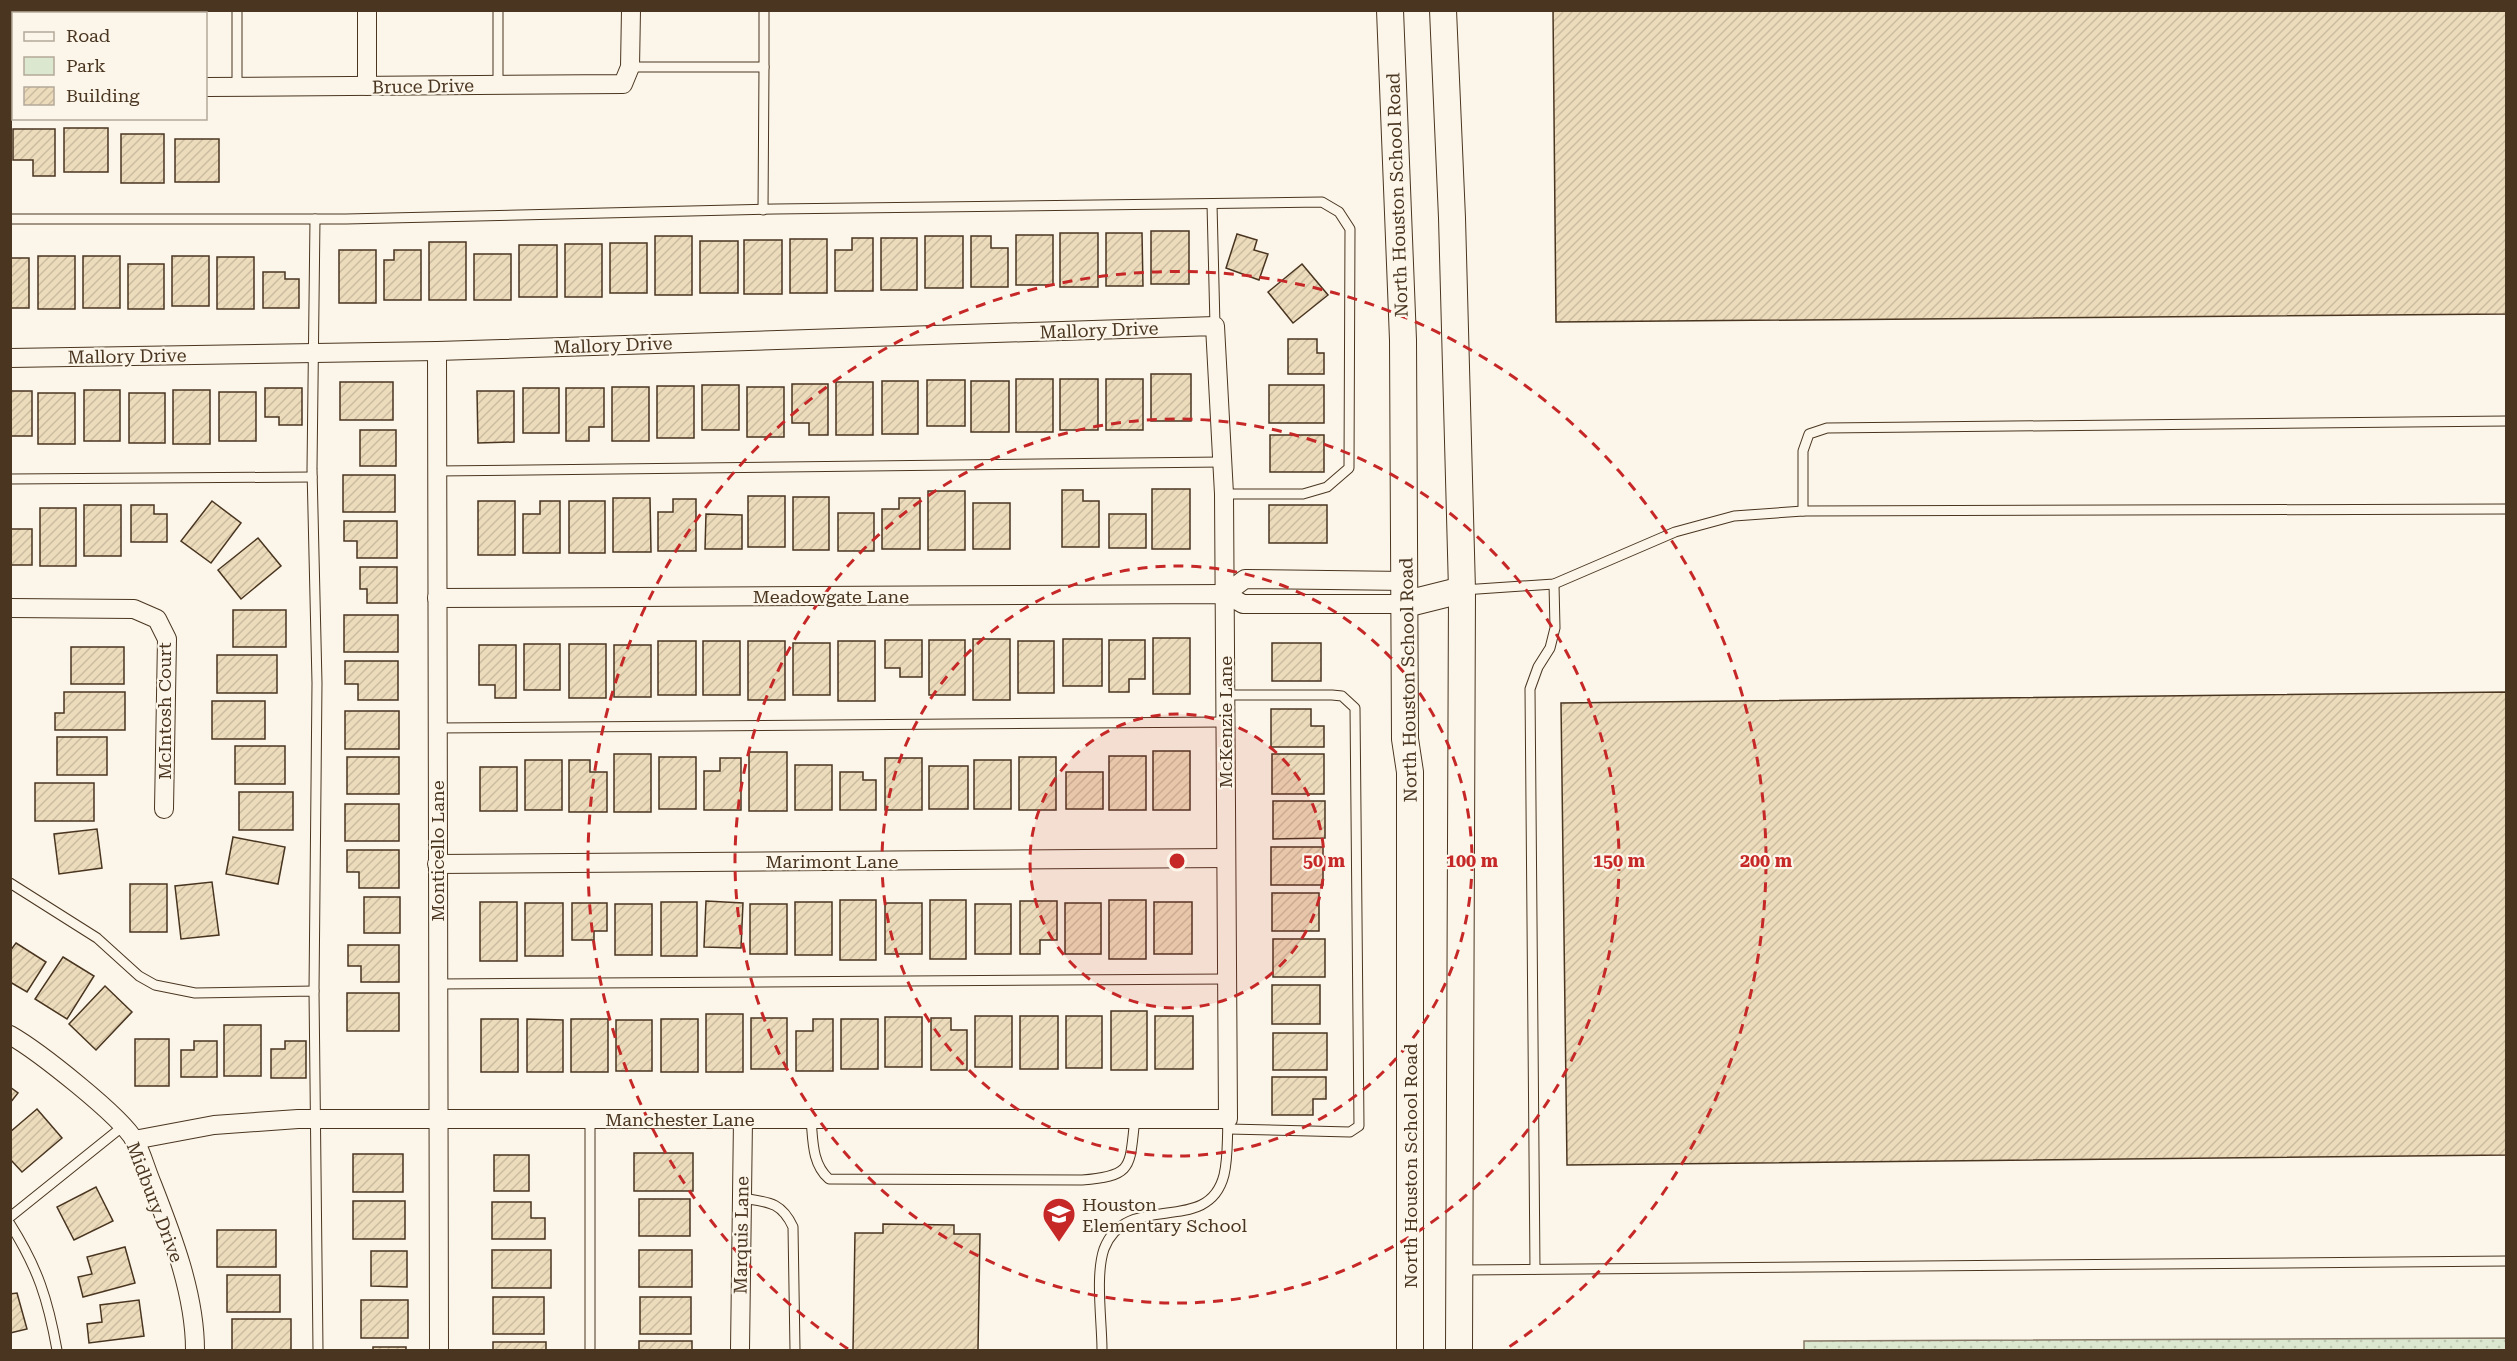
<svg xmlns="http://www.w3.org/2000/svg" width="2517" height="1361" font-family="'Roboto Serif',serif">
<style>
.green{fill:url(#green-dots);stroke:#887966;stroke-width:1.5}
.building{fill:url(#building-hatch);stroke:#4a3520;stroke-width:1.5}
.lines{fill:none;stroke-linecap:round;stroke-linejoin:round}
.service-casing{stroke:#4a3520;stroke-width:11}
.minor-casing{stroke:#4a3520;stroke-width:20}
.secondary-casing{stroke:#4a3520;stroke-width:28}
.service{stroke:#fbf6e9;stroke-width:9}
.minor{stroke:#fbf6e9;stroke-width:18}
.secondary{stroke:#fbf6e9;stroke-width:26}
.ring{fill:none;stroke:#c62828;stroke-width:3;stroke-dasharray:10 8}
.labels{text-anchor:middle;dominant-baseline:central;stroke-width:4.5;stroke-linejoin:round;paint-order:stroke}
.street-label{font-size:18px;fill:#4a3520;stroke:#fbf6e9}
.poi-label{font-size:18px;fill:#4a3520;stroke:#fbf6e9;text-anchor:start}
.centre{fill:#c62828;stroke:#fbf6e9;stroke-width:3}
.ring-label{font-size:18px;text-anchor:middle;font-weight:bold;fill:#c62828;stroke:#fbf6e9;stroke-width:4.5;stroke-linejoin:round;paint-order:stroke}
</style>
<defs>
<pattern id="green-dots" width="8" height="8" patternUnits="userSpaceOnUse" patternTransform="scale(1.5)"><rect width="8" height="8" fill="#dce7d0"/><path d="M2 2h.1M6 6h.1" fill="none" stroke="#bec7b2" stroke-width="1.8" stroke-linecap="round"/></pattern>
<pattern id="building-hatch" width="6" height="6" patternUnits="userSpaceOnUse" patternTransform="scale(1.5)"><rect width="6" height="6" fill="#ecdcbc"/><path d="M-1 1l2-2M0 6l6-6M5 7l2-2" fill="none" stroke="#ccbda1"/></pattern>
</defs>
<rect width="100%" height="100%" fill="#fbf6e9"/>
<path class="green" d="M2506 1338V1350H1804V1341Z"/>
<g class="building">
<rect x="15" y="10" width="46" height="4"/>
<rect x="144" y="10" width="51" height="4"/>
<path d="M1553 10H2506V314L1556 322Z"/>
<rect x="64" y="128" width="44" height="44"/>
<path d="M13 129H55V176H33V160H13Z"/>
<rect x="121" y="134" width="43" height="49"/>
<rect x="175" y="139" width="44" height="43"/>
<rect x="1151" y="231" width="38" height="53"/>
<rect x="1060" y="233" width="38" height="54"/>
<path d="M1106 233H1142L1143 286H1106Z"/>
<path d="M1237 234 1257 240 1254 250 1268 254 1259 280 1226 268Z"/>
<rect x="1016" y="235" width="37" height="50"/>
<rect x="655" y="236" width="37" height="59"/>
<rect x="925" y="236" width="38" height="52"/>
<path d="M971 236H991V248H1008V287H971Z"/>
<path d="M852 238H873V291H835V250H852Z"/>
<rect x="881" y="238" width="36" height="52"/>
<rect x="790" y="239" width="37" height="54"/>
<rect x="744" y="240" width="38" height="54"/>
<rect x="700" y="241" width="38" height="52"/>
<rect x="429" y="242" width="37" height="58"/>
<rect x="610" y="243" width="37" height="50"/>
<rect x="565" y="244" width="37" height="53"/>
<rect x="519" y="245" width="38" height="52"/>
<rect x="339" y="250" width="37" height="53"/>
<path d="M394 250H421V300H384V260H394Z"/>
<rect x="474" y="254" width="37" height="46"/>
<rect x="38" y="256" width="37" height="53"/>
<rect x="83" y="256" width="37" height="52"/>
<rect x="172" y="256" width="37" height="50"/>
<rect x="217" y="257" width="37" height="52"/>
<rect x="10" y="258" width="19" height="50"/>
<rect x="128" y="264" width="36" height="45"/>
<path d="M1302 264 1328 295 1293 323 1268 292Z"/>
<path d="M263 272H285V279H299V308H263Z"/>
<path d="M1288 339H1317V353H1324V374H1288Z"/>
<rect x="1151" y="374" width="40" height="47"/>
<rect x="1016" y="379" width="37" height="53"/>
<rect x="1060" y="379" width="38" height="51"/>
<rect x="1106" y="379" width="37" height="51"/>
<rect x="927" y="380" width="38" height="46"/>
<rect x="882" y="381" width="36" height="53"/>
<rect x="971" y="381" width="38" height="51"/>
<rect x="340" y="382" width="53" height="38"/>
<rect x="836" y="382" width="37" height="53"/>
<path d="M792 384H828V435H809V423H792Z"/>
<rect x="702" y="385" width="37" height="45"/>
<rect x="1269" y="385" width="55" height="38"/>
<rect x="657" y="386" width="37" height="52"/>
<rect x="612" y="387" width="37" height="54"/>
<rect x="747" y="387" width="37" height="50"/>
<path d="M265 388H302V425H279V417H265Z"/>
<rect x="523" y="388" width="36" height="45"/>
<path d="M566 388H604V427H589V441H566Z"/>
<rect x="84" y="390" width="36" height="51"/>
<rect x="173" y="390" width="37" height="54"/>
<rect x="10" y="391" width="22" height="45"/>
<path d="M477 391H514V442L478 443Z"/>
<rect x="219" y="392" width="37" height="49"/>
<rect x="38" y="393" width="37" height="51"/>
<rect x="129" y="393" width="36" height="50"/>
<rect x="360" y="430" width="36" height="36"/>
<rect x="1270" y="435" width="54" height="37"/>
<rect x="343" y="475" width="52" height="37"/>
<rect x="1152" y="489" width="38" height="60"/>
<path d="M1062 490H1083V501H1099V547H1062Z"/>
<rect x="928" y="491" width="37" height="59"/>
<rect x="748" y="496" width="37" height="51"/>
<rect x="793" y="497" width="36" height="53"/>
<path d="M613 498H650L651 552H613Z"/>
<path d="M899 498H920V549H882V509H899Z"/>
<path d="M673 499H696V551H658V512H673Z"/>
<path d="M212 501 241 523 211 563 181 541Z"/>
<rect x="478" y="501" width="37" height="54"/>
<path d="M540 501H560V553H523V514H540Z"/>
<rect x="569" y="501" width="36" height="52"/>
<rect x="973" y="503" width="37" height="46"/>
<rect x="84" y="505" width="37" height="51"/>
<path d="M131 505H154V514H167V542H131Z"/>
<rect x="1269" y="505" width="58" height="38"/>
<rect x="40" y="508" width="36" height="58"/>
<rect x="838" y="513" width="36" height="38"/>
<path d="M706 514 742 515V549H705Z"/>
<rect x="1109" y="514" width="37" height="34"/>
<path d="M344 521H397V558H357V541H344Z"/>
<rect x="10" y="529" width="22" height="36"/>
<path d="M258 538 281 566 241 599 218 570Z"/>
<path d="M360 567H397V603H367V589H360Z"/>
<rect x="233" y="610" width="53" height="37"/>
<rect x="344" y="615" width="54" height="37"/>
<rect x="1153" y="638" width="37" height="56"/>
<rect x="973" y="639" width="37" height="61"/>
<rect x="1063" y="639" width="39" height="47"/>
<path d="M885 640H922V677H900V668H885Z"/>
<rect x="929" y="640" width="36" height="55"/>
<path d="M1109 640H1145V679H1129V692H1109Z"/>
<rect x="658" y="641" width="38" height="54"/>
<rect x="703" y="641" width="37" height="54"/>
<rect x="748" y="641" width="37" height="59"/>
<rect x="838" y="641" width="37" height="60"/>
<rect x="1018" y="641" width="36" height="52"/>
<rect x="793" y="643" width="37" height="52"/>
<rect x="1272" y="643" width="49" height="38"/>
<rect x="524" y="644" width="36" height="46"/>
<rect x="569" y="644" width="37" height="54"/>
<path d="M479 645H516V698H495V685H479Z"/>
<rect x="614" y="645" width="37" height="52"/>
<rect x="71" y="647" width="53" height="37"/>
<rect x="217" y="655" width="60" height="38"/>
<path d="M345 661H398V700H358V684H345Z"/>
<path d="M64 692H125V730H55V713H64Z"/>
<path d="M2506 692V1155L1567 1165 1561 703Z"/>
<rect x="212" y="701" width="53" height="38"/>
<path d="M1271 709H1311V726H1324V747H1271Z"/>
<rect x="345" y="711" width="54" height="38"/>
<rect x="57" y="737" width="50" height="38"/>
<rect x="235" y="746" width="50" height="38"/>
<rect x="1153" y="751" width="37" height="59"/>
<rect x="749" y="752" width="38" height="59"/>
<rect x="614" y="754" width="37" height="58"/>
<rect x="1272" y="754" width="52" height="40"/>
<rect x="1109" y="756" width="37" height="54"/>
<rect x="347" y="757" width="52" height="37"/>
<rect x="659" y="757" width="37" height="52"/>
<rect x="1019" y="757" width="37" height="53"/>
<path d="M720 758H741V810H704V771H720Z"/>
<rect x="885" y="758" width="37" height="52"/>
<rect x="525" y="760" width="37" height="50"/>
<path d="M569 760H590V772H607V812H569Z"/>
<rect x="974" y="760" width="37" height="49"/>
<rect x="795" y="765" width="37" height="45"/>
<rect x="929" y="766" width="39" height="43"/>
<rect x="480" y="767" width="37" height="44"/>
<path d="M840 772H863V780H876V810H840Z"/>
<rect x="1066" y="772" width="37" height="37"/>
<rect x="35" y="783" width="59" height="38"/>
<rect x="239" y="792" width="54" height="38"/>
<path d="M1273 801H1325V838L1273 839Z"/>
<rect x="345" y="804" width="54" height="37"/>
<path d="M97 829 102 868 59 874 54 834Z"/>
<path d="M233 837 285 847 278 884 226 874Z"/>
<rect x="1271" y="847" width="52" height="38"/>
<path d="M347 850H399V888H359V872H347Z"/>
<path d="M212 882 219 935 181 939 175 886Z"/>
<rect x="130" y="884" width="37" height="48"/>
<rect x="1272" y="893" width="47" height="38"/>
<rect x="364" y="897" width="36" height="36"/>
<rect x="840" y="900" width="36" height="60"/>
<rect x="930" y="900" width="36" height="59"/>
<rect x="1109" y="900" width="37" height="59"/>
<path d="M706 901 743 903 741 948 704 947Z"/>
<path d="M1020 901H1057V940H1040V954H1020Z"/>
<rect x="480" y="902" width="37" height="59"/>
<rect x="661" y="902" width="36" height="54"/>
<rect x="795" y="902" width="37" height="53"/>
<rect x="1154" y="902" width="38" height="52"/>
<rect x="525" y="903" width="38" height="53"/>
<path d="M572 903H607V931H594V940H572Z"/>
<rect x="885" y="903" width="37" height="51"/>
<rect x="1065" y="903" width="36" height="51"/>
<rect x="615" y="904" width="37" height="51"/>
<rect x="750" y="904" width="37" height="50"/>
<rect x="975" y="904" width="36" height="50"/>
<rect x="1273" y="939" width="52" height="38"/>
<path d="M16 943 46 962 27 992 10 982V951Z"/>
<path d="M348 945H399V982H361V966H348Z"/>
<path d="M63 957 94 976 67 1019 35 999Z"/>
<rect x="1272" y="985" width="48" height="39"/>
<path d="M105 986 132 1012 96 1050 69 1024Z"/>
<rect x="347" y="993" width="52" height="38"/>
<rect x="1111" y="1011" width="36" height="59"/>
<rect x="706" y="1014" width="37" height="58"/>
<rect x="975" y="1016" width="37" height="51"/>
<rect x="1020" y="1016" width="38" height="53"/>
<rect x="1066" y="1016" width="36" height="52"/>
<rect x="1155" y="1016" width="38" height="53"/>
<rect x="885" y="1017" width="37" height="50"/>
<rect x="751" y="1018" width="36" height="51"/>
<path d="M931 1018H951V1030H967V1070H931Z"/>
<rect x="481" y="1019" width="37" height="53"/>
<path d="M527 1019 563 1020V1072H527Z"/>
<rect x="571" y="1019" width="37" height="53"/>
<rect x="661" y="1019" width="37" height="53"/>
<path d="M813 1019H833V1071H796V1031H813Z"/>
<rect x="841" y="1019" width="37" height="50"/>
<rect x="616" y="1020" width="36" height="51"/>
<rect x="224" y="1025" width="37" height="51"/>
<rect x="1273" y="1033" width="54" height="37"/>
<rect x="135" y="1039" width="34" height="47"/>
<path d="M194 1041H217V1077H181V1050H194Z"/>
<path d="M285 1041H306V1078H271V1049H285Z"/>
<path d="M1272 1077H1326V1099H1313V1115H1272Z"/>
<path d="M10 1087 18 1093 10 1103Z"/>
<path d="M37 1109 62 1138 22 1172 10 1159V1132Z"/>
<rect x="634" y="1153" width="59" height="38"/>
<rect x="353" y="1154" width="50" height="38"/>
<rect x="494" y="1155" width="35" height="36"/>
<path d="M96 1187 113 1221 74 1240 57 1207Z"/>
<rect x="639" y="1199" width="51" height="37"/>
<rect x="353" y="1201" width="52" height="38"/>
<path d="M492 1202H531V1218H545V1239H492Z"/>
<path d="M883 1224 954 1225V1234H980L978 1350H853L855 1233H883Z"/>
<rect x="217" y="1230" width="59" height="37"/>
<path d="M125 1247 135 1283 83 1297 78 1277 92 1274 87 1257Z"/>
<rect x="492" y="1250" width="59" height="38"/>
<rect x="639" y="1250" width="53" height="37"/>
<path d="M371 1251H407V1287L371 1286Z"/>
<rect x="227" y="1275" width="53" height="37"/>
<path d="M17 1293 27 1329 10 1333V1294Z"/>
<rect x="493" y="1297" width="51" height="37"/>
<rect x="640" y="1297" width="51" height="37"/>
<path d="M139 1300 144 1336 89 1343 87 1324 102 1322 100 1305Z"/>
<rect x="361" y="1300" width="47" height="38"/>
<rect x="232" y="1319" width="59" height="31"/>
<rect x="639" y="1341" width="53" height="9"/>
<rect x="493" y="1342" width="53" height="8"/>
<rect x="373" y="1347" width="33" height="3"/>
</g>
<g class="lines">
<g class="service-casing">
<g id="service">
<path d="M630 67H764V10"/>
<path d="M498 85V10"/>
<path d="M237 89V10"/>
<path d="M1212 204 1215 326"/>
<path d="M763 210 764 67"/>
<path d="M10 219H346L775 209 1322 202 1339 212 1350 229 1349 468 1327 487 1303 494H1224"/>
<path d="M437 471 1222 462"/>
<path d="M10 479 312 477"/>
<path d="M1803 511V451L1809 434 1827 428 2506 421"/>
<path d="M1463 590 1554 584 1675 532 1734 516 1803 511 2506 509"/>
<path d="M1225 695H1332L1342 696 1355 708 1359 1126 1350 1132 1228 1129"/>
<path d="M437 728 1225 722"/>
<path d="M10 883 97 938 139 976 155 985 195 993 314 991 318 1350"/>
<path d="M438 984 1227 979"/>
<path d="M314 991 317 683 312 469 315 219"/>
<path d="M590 1119V1350"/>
<path d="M811 1119C813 1141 812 1164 829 1179L1082 1180C1135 1176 1129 1166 1135 1119"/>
<path d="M742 1198C767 1202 781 1201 793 1227L795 1350"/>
<path d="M10 1217 122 1127"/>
<path d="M10 1224C38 1268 48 1300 57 1350"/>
<path d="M1535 1269 1530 689 1538 667 1550 648 1555 628 1554 584"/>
<path d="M1462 1270 2506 1261"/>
<path d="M1102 1350C1102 1322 1095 1275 1104 1249 1127 1189 1208 1238 1224 1175 1228 1158 1227 1141 1228 1124"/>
</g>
</g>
<g class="minor-casing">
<g id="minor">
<path d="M94 10V14"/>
<path d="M367 10V86"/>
<path d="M10 74H14"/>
<path d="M206 87 623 84 630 67 631 10"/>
<path d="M437 351 439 1350"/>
<path d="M10 358 437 351 1215 326 1224 494 1228 1119H298L214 1125 134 1140"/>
<path d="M1225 594 1245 579 1406 581"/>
<path d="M437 598 1225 594 1243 604H1406"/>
<path d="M10 608 134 609 157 619 167 639 164 809"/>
<path d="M437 864 1226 858"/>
<path d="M10 1035C38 1051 121 1116 135 1141 142 1154 146 1170 152 1184 172 1235 195 1294 195 1350"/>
<path d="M740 1350 743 1119"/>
</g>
</g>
<g class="secondary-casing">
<g id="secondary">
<path d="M1390 10 1403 340 1405 739 1410 772V1350"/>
<path d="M1443 10 1452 218 1462 590 1459 1350"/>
<path d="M1406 604 1462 590"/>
</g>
</g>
<use href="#service" class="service"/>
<use href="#minor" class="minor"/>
<use href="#secondary" class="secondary"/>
</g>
<circle cx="1177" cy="861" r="147" fill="#c62828" fill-opacity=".12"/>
<g class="ring">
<circle cx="1177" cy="861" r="147"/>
<circle cx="1177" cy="861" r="295"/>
<circle cx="1177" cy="861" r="442"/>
<path d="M848 1349A589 589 0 1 1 1506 1349"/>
</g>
<defs>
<g id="school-pin" transform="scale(1.725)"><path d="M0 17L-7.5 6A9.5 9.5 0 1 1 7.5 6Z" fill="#c62828" stroke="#fbf6e9"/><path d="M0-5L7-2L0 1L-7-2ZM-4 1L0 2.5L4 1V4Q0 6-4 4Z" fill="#fff"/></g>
</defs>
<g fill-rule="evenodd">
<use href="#school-pin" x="1059" y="1214"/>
</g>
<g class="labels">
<g class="street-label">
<text transform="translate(423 86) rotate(-1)">Bruce Drive</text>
<text transform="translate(1397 195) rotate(-92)">North Houston School Road</text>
<text transform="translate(1099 330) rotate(-2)">Mallory Drive</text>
<text transform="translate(613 345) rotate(-2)">Mallory Drive</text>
<text transform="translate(127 356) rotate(-1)">Mallory Drive</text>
<text x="831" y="596">Meadowgate Lane</text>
<text transform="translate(1408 680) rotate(-91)">North Houston School Road</text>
<text transform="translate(164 711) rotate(-90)">McIntosh Court</text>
<text transform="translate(1225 722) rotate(-90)">McKenzie Lane</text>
<text transform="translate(437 851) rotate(-90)">Monticello Lane</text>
<text x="832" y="861">Marimont Lane</text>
<text x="680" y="1119">Manchester Lane</text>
<text transform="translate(1410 1166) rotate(-90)">North Houston School Road</text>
<text transform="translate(155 1202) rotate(69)">Midbury Drive</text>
<text transform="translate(741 1235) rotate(-89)">Marquis Lane</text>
</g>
<g class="poi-label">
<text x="1082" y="1204">Houston<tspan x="1082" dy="21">Elementary School</tspan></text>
</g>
</g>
<circle cx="1177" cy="861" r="9" class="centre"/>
<g class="ring-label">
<text x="1324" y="867">50 m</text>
<text x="1472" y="867">100 m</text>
<text x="1619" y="867">150 m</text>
<text x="1766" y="867">200 m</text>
</g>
<rect width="2517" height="1361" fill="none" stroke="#4a3520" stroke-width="24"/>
<rect x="12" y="12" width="195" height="108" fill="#fbf6e9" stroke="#b4a999" stroke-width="1.5"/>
<rect x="24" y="32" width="30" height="9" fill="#fbf6e9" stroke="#b4a999" stroke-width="1.5"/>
<text x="66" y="42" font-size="18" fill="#4a3520">Road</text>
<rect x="24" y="57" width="30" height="18" fill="#dce7d0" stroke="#b4a999" stroke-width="1.5"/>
<text x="66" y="72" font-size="18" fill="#4a3520">Park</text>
<rect x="24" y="87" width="30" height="18" fill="url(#building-hatch)" stroke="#b4a999" stroke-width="1.5"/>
<text x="66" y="102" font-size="18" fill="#4a3520">Building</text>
</svg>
